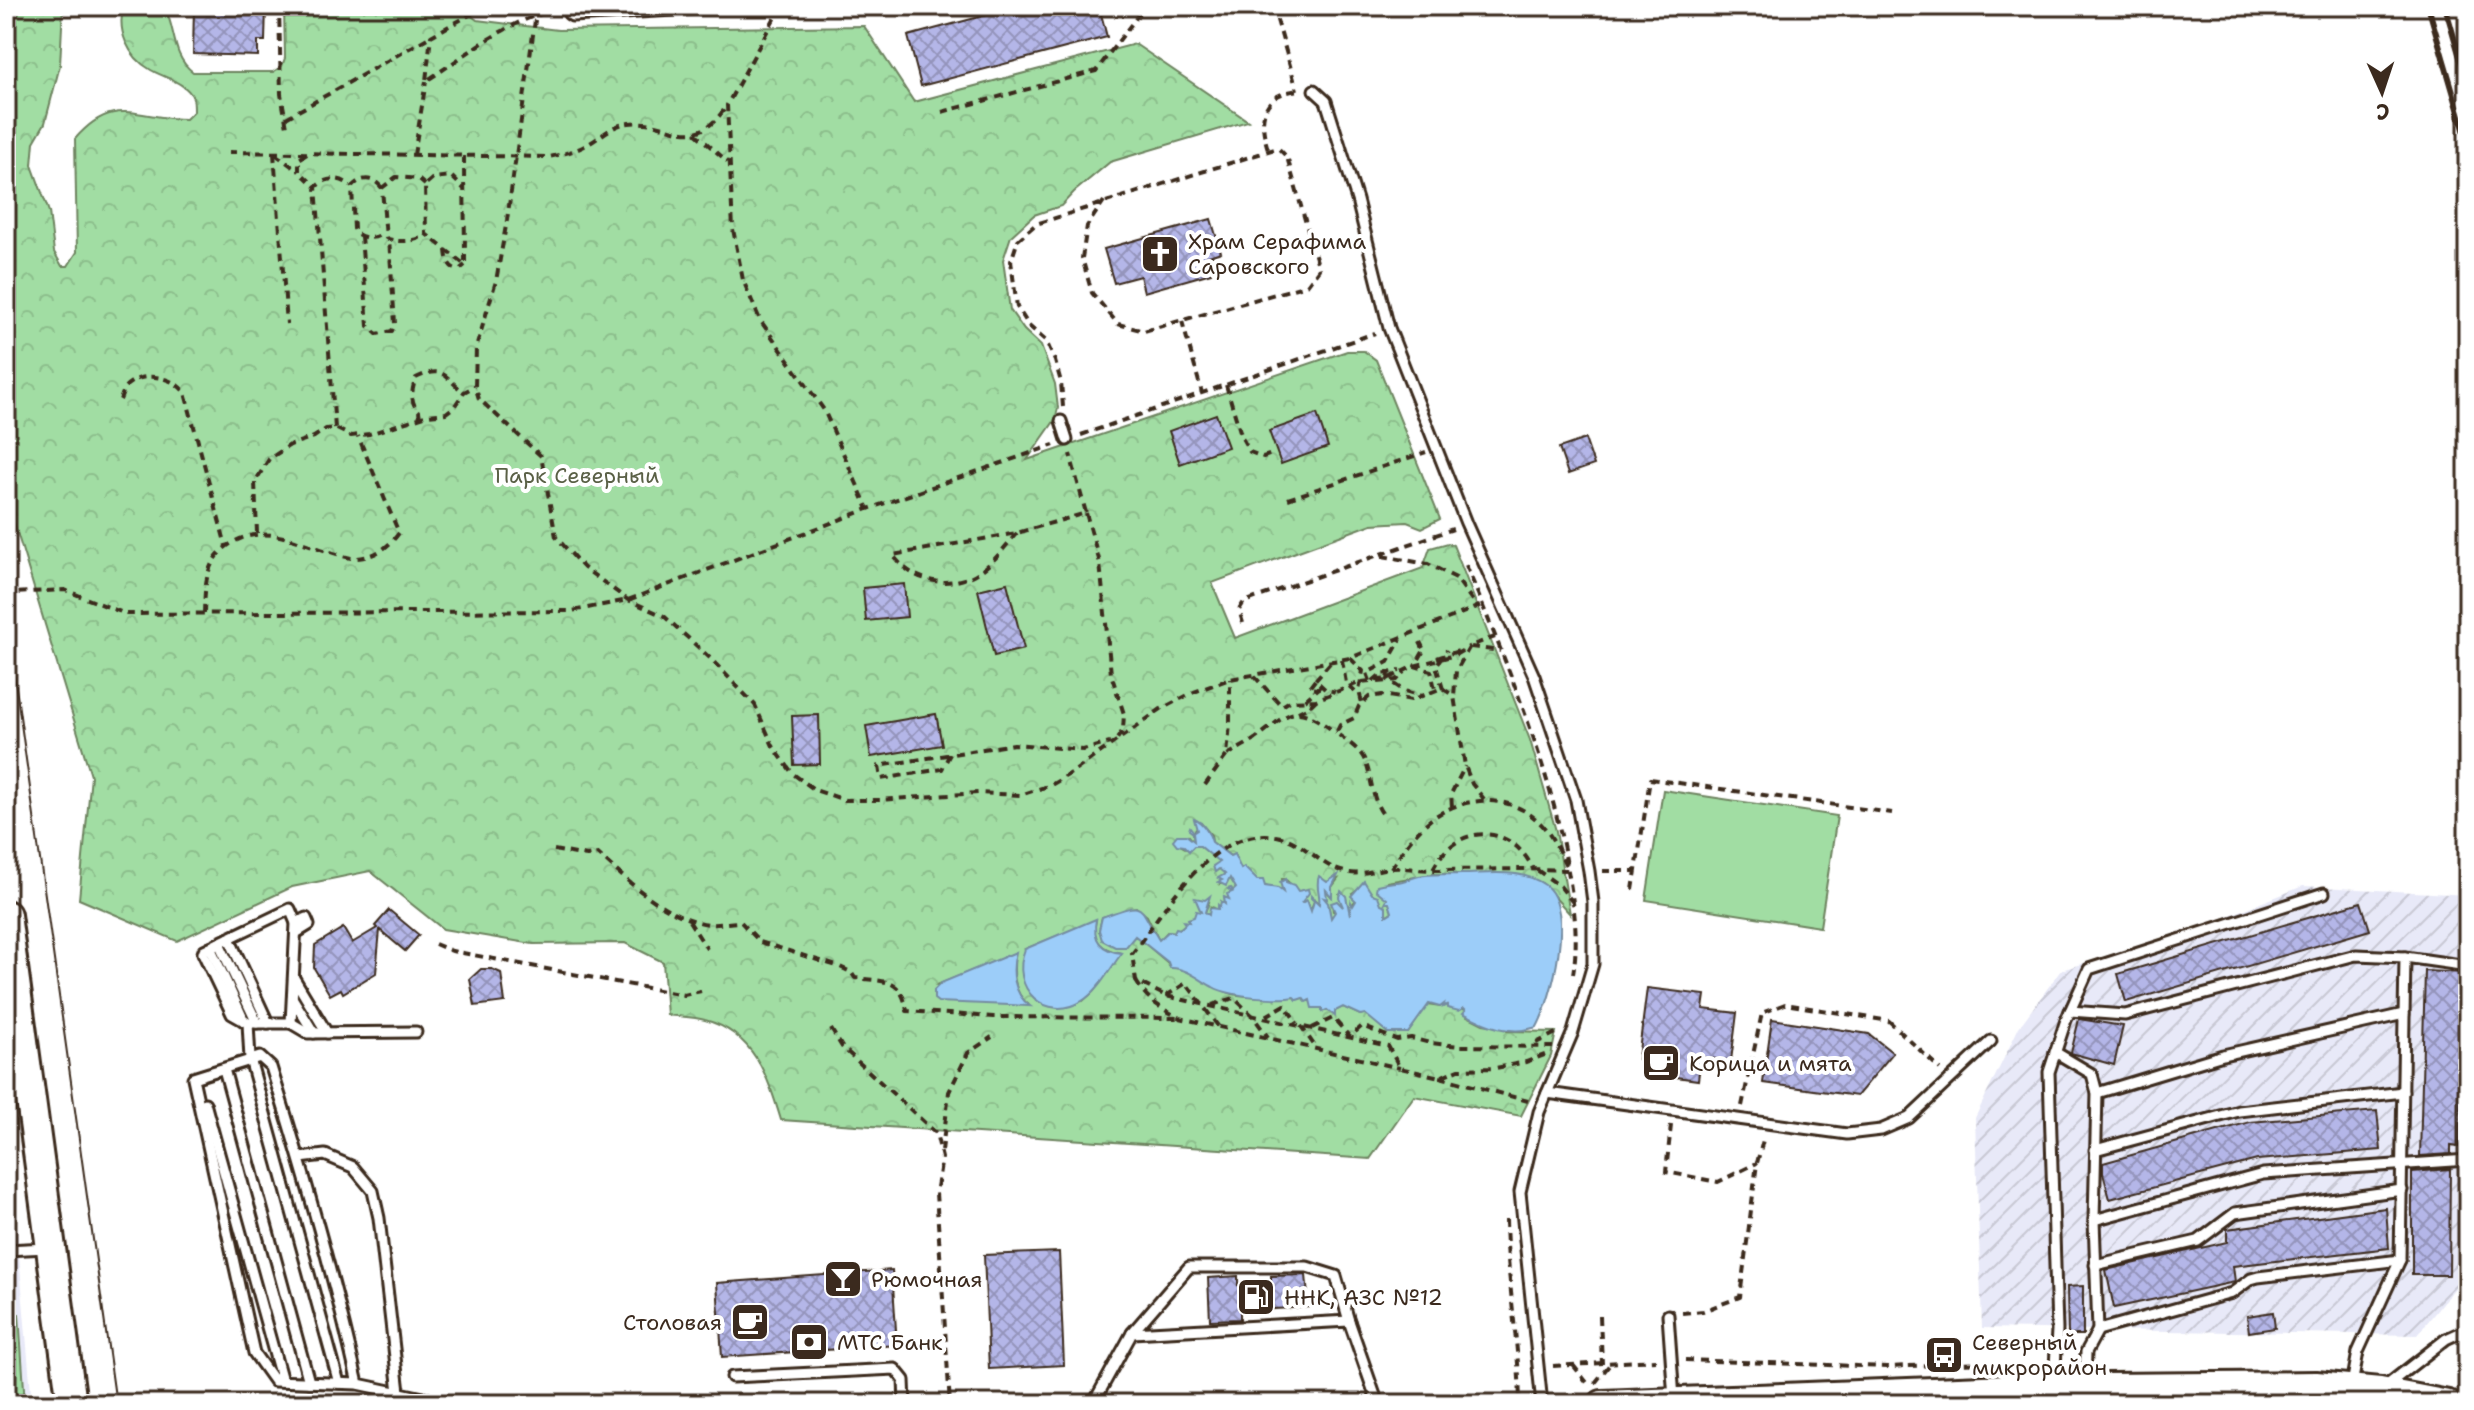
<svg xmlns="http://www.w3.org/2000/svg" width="2474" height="1410" font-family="'Shantell Sans',sans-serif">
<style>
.built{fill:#e8e9f8}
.industrial{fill:url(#industrial-furrows)}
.green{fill:#a1dda3;stroke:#6e8460;stroke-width:2}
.forest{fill:url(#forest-crowns);stroke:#6e8460;stroke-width:2;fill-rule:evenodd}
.water{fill:#9ccdf9;stroke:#758ca1;stroke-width:2}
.building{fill:url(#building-cross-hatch);stroke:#3b2a1e;stroke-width:2}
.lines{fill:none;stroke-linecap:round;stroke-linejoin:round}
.service-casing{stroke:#3b2a1e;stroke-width:15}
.secondary-casing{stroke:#3b2a1e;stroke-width:32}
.primary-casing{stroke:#3b2a1e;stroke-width:34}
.path{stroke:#3b2a1e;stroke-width:4;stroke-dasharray:8 6;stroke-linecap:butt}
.service{stroke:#fff;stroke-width:9}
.secondary{stroke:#fff;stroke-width:26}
.primary{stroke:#fff;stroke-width:28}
.tram{stroke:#3b2a1e;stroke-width:2}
.rail{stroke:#3b2a1e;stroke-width:6}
.labels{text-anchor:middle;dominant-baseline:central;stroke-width:8;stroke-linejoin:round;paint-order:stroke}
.poi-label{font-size:22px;fill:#3b2a1e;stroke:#fff;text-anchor:start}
.park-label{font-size:22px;fill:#5a6046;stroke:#fff}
</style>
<defs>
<pattern id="industrial-furrows" width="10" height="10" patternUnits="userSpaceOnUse" patternTransform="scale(2)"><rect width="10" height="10" fill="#e8e9f8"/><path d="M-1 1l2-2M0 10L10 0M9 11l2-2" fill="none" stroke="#c8c8d4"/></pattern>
<pattern id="forest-crowns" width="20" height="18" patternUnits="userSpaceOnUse" patternTransform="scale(2)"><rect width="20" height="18" fill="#a1dda3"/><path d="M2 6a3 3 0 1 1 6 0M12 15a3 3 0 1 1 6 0" fill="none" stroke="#8cbe8c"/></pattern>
<pattern id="building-cross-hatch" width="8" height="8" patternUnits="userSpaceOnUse" patternTransform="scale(2)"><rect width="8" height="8" fill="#b4b6e8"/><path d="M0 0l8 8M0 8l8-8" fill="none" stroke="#9494bb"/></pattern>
</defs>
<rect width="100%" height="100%" fill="#fff"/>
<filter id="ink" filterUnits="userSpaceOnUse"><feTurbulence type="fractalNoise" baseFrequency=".0125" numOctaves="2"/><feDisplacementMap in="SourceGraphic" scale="16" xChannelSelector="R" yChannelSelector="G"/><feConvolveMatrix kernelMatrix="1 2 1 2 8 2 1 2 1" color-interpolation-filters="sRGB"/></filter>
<g filter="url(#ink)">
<path class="built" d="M6 1155 17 1231 32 1404H6Z"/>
<path class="industrial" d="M2303 886 2468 895V1272L2417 1335 1982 1328 1975 1118 2019 1027 2061 970 2177 936Z"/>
<g class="green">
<path d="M1663 790 1837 816 1820 927 1646 900Z"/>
<path d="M19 1314 25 1404H6V1315Z"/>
</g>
<path class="forest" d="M6 6H63L60 65 45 123 34 142 32 165 49 212 54 252 62 266H68L77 252 75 139C114 94 137 119 186 119L194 111C194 107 194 102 193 98 187 83 163 77 151 70 128 57 116 30 124 6L165 8C176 30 172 57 193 72H273L282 66 285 58 284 6H459L477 20 558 30 864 26 914 102 1135 44 1248 121 1110 162 1074 192 1061 206 1034 215 1011 236 1003 260 1010 310 1024 330 1041 346 1055 384 1058 408 1055 420 1027 460 1347 351H1364L1376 360 1440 519 1422 528 1407 522 1372 524 1212 583 1235 638 1423 568 1430 548 1448 543 1453 545 1530 740 1556 831 1570 914 1542 883 1515 874H1433L1387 882 1381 892 1388 899 1392 912 1385 916 1381 905 1369 890 1358 889 1352 893 1356 900 1351 906 1350 916 1347 903 1339 893 1343 907 1337 903H1332L1333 911 1336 912 1331 919 1328 904 1323 898 1326 890 1331 896 1332 887 1338 879 1327 882 1319 877C1318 886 1321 899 1320 904L1315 899 1310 911 1307 901 1300 903 1304 900 1305 891H1298L1285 879H1282L1283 892 1265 886 1237 867 1234 855 1230 856 1212 842 1211 835 1201 823 1193 833 1194 842 1189 836 1180 845 1189 850 1194 846H1200L1220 862 1215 872 1220 868 1226 873 1220 884 1225 883 1230 878 1236 887 1229 901 1218 910 1211 907 1210 916 1205 912 1209 902 1200 900 1201 913 1175 932 1168 931 1159 941 1147 916 1136 907 1102 917 1099 931 1135 935 1168 963 1169 966C1192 969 1211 988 1233 994 1256 999 1281 995 1303 998 1314 1003 1322 1007 1335 1011L1343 1007 1360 1015 1366 1013 1388 1033H1408L1427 1005 1440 1007 1443 1004 1467 1010V1016L1483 1024 1503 1027 1507 1031 1556 1032 1551 1056 1521 1116 1414 1096 1370 1159 781 1120C768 1077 754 1033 705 1020 693 1016 679 1017 667 1015L663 962 625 943 533 944 443 929 370 871 292 887 177 941 79 899 91 776 6 496ZM1096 920C1091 941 1102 950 1121 953L1093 992 1083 1001 1025 949ZM1015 953C1013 971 1012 993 1029 1005L937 985Z"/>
<g class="water">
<path d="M1194 819C1203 822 1210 834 1212 842L1230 856 1234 854 1241 869 1244 867 1257 880H1263L1265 886 1278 888 1283 892 1280 882 1286 879V882L1294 885 1298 891 1308 889 1309 893 1301 903 1307 900 1311 911 1314 901 1311 898V896L1319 904C1321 895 1315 887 1319 876L1327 882 1338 875 1332 887V897L1326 890 1327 899 1324 898 1328 903 1331 918 1335 912 1331 903 1337 901 1343 907 1339 897 1341 891 1346 896 1350 915 1351 902 1353 906 1356 901 1351 896 1364 881 1372 894 1378 896 1381 904 1386 906V916L1392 912 1389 903H1385L1387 899 1376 890 1377 885C1384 883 1388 883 1395 882 1403 882 1411 878 1419 876 1432 873 1447 875 1461 874 1489 874 1521 868 1545 885 1576 909 1552 999 1537 1027 1510 1036 1487 1026 1463 1013L1466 1010 1464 1008 1459 1011 1447 1008V1005L1443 1007 1444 1004 1440 1007 1429 1004 1408 1033H1388L1365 1014 1360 1015 1343 1007 1335 1011V1016L1327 1010 1322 1012V1008H1312L1310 1000 1306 1002 1303 998 1297 1000 1294 997C1281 1000 1231 997 1213 987 1201 981 1186 967 1170 968L1168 962 1135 936 1126 947H1115L1102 940 1099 930 1102 917C1148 901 1136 903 1159 940L1169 931 1174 932 1176 928 1180 929 1185 924 1183 921 1189 922 1188 919 1194 917 1196 911 1201 912 1195 898 1205 900 1210 896 1205 912 1209 915 1210 908 1218 909V905L1220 907 1221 901 1225 904 1224 897 1229 899 1227 894 1232 892 1228 889 1231 888 1233 891 1236 888 1230 878 1226 886 1218 882 1222 880 1218 878 1225 874 1219 869 1215 872 1213 866 1219 862 1200 846H1194L1189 851 1184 846 1177 845 1173 840 1177 835H1186L1194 841 1193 833 1189 830 1190 827 1194 832 1197 830Z"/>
<path d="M1096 919C1092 940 1101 951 1122 953 1110 968 1099 991 1082 1001 1047 1023 1009 989 1025 949Z"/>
<path d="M1016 952C1011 971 1013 994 1030 1006L938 1002 934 999V990L941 983Z"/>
</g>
<g class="building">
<path d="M194 6H266L265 41H258V56L193 54Z"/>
<path d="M1020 6H1099L1107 37 921 86 908 36Z"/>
<path d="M1211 219 1221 252 1206 257 1211 273 1144 292 1140 276 1114 283 1104 249Z"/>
<path d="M1216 414 1228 447 1180 464 1169 431Z"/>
<path d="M1317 414 1328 447 1281 464 1269 431Z"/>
<path d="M1585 439 1594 465 1568 474 1559 448Z"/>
<path d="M1007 583 1024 649 994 656 978 590Z"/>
<path d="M904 584 907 617 866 621 863 588Z"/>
<path d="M936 714 942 745 871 757 866 726Z"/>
<path d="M819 715 820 764 794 765 792 716Z"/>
<path d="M2361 902 2370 930 2126 1002 2118 974Z"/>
<path d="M389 910 419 935 405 951 380 930 376 973 343 993 341 989 330 995 314 968 315 945 343 928 352 943 377 928 375 926Z"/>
<path d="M481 969H492L501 973 505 1002 475 1006 470 979Z"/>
<path d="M2425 971 2464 973 2459 1147 2451 1146V1154L2420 1156Z"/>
<path d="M1647 988 1705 995 1703 1009 1737 1013 1731 1061 1701 1057 1698 1080 1654 1074 1655 1061 1638 1059Z"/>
<path d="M1772 1019 1869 1034 1893 1053 1857 1096 1763 1083Z"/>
<path d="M2079 1019 2123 1026 2114 1065 2071 1053Z"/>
<path d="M2377 1111 2381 1150 2257 1160 2110 1199 2103 1173V1163L2250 1122Z"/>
<path d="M2450 1169 2449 1275H2412V1172Z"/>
<path d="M2386 1208 2389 1248 2233 1266 2235 1282 2114 1308 2106 1270 2227 1242V1229Z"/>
<path d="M1059 1252 1064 1365 989 1369 984 1255Z"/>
<path d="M892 1270 897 1345 722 1357 717 1283Z"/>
<path d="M1306 1275 1309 1307 1240 1311V1319L1210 1320 1208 1278 1238 1276V1285L1271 1283V1276Z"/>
<path d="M2083 1286V1335H2068L2067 1287Z"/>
<path d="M2273 1312 2275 1328 2249 1332 2247 1316Z"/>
</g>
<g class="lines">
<g class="service-casing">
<g id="service">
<path d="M569 6V14L572 16 707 8 708 6"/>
<path d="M1314 90 1326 101 1357 200 1389 328 1466 523 1534 676 1576 800 1589 871 1593 902V964L1573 1032 1539 1112 1520 1192 1542 1404"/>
<path d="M1061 421 1067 440"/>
<path d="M296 923 306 918 309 925 296 933"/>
<path d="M229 938 268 1023"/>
<path d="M219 943 257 1023"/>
<path d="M210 947 244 1021"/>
<path d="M2405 957 2468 966"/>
<path d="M294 978 327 1033"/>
<path d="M293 999 314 1033"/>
<path d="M2070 1011 2125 1015 2356 955 2405 957 2400 1260 2358 1352 2352 1385"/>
<path d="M248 1023H291L296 923 290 909 204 950 203 953 232 1014 248 1023 250 1059 339 1383"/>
<path d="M291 1023 308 1033 416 1032"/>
<path d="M2055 1052 2092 1074 2097 1093 2094 1220 2098 1330 2086 1352 2085 1384"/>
<path d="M224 1069 309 1382"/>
<path d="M1547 1093 1847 1134 1881 1130 1909 1118 1991 1041"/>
<path d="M2097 1093 2223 1055 2404 1014"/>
<path d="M205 1103 282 1381"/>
<path d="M2095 1150 2239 1111 2403 1092"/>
<path d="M300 1158 325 1155 353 1167 373 1191 379 1218 399 1392"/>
<path d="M2094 1220 2263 1174 2468 1160"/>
<path d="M6 1250 47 1248"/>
<path d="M2095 1265 2198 1241 2235 1213 2402 1190"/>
<path d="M1668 1315 1674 1399"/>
<path d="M2098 1330 2232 1293 2251 1279 2258 1277 2400 1260"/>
<path d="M1132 1333 1189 1267H1307L1336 1276 1349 1321"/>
<path d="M732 1377 895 1369 904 1380 905 1404"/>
<path d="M358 1384C334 1277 304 1172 271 1067L260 1057 193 1078 254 1353 274 1381 358 1384 452 1404"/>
<path d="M2386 1386 2446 1339 2468 1329"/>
<path d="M2054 1387 2057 1330 2049 1072 2066 1020 2089 969 2324 893"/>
<path d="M1093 1404 1132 1333 1349 1321 1378 1404"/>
</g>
</g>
<g class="secondary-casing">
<path id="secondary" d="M1602 1404 2009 1388 2316 1385 2380 1391 2448 1404"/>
</g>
<g class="primary-casing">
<path id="primary" d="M6 915 72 1404"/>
</g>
<g class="path">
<path d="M279 6 281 94 287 127"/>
<path d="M486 6 431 36 426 81C462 58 512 17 555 11"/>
<path d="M537 6 507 220 496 281 476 348 475 386 479 399 541 456 556 537 584 568 628 600 664 616 711 659 755 705 773 746 793 774 815 790 845 800H880L978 793 1020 795 1051 785 1073 772 1161 709 1194 692 1230 679 1350 658 1482 605"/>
<path d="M781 6 727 105 733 229 743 280 760 320 824 410 868 509"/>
<path d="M1273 6 1297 90"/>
<path d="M942 112 1096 71 1145 6"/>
<path d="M286 118 431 36"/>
<path d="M695 133 728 162"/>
<path d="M1268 149C1257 116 1263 92 1302 90"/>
<path d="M229 152 549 157C563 154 577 151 590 143 603 135 613 125 629 123 672 118 692 156 726 107"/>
<path d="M274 153 287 324"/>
<path d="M275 154 297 170"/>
<path d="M307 154 299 159V171L316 187"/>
<path d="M414 155 426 81"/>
<path d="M464 156C464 192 465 228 465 265L426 234 425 185 433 178 451 176 464 189"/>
<path d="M425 185 418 179 396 177 382 188 386 238C396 243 419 242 426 234"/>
<path d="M382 188C374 177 361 176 352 187L354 229 357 234C366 239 376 240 383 232"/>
<path d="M361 236 368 326 377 334 392 331 395 324 389 239"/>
<path d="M446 250C447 260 448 268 459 270L465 265"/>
<path d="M1182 321 1202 393"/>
<path d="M1226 385 1242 438 1250 452 1263 457 1272 454"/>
<path d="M120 400C121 398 124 389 125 387 141 370 174 376 185 393L226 546"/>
<path d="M1063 407 1061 382 1055 361 1046 341 1029 326 1017 307 1011 261 1018 240 1036 224 1278 148 1287 157 1319 269 1307 285 1144 331 1118 324 1092 293 1082 258 1087 226 1104 201"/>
<path d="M420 418 419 411C409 403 412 388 416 378 446 364 444 378 464 392"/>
<path d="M335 428 316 187C327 176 342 177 352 187"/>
<path d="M1081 435 1375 333"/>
<path d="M1288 499 1426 452"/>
<path d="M1086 513 1100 563 1111 674 1124 714 1123 730 1117 739"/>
<path d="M257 533 255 482 269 459 290 445 314 437 326 429 335 428 351 436 369 434 428 415 446 413 454 407 464 392 475 386"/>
<path d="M1017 533C1007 544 998 557 987 566 959 591 914 586 893 555L1017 533 1086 513 1070 454"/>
<path d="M1382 556 1428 564 1456 578 1477 607"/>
<path d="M6 558 12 593 65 590 126 614 572 611 628 600 868 509 1054 445"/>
<path d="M1466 565C1507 665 1550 764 1568 871 1574 905 1579 939 1573 974"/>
<path d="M204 613C205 584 205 559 232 543 263 524 296 541 327 551 335 553 344 557 351 558 372 559 387 549 399 533L358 436"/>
<path d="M1243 623 1239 610 1244 602 1453 529"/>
<path d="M1420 642 1423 648"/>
<path d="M1471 647 1500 651"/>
<path d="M1423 652 1415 666 1431 671 1435 689"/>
<path d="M1350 658 1363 671 1359 691 1362 703"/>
<path d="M1437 658 1461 650"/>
<path d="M1342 660 1346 683 1357 694"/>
<path d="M1330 663 1315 680 1325 689 1335 692"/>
<path d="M1389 673 1388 680 1404 691 1422 696"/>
<path d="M1254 676 1282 706 1290 701 1316 700 1361 682 1388 679 1414 666 1455 655 1470 646"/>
<path d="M1315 680 1309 688 1318 689V684"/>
<path d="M1370 681 1367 673 1388 662 1401 639"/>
<path d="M1373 681 1381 674 1400 671"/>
<path d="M1378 682 1397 680 1405 672"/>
<path d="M1443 689 1436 666 1447 650"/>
<path d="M1305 700 1318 689"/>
<path d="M1298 712 1309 707 1316 700"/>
<path d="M950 754 942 769 881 779 879 766 1014 744 1083 750 1110 743"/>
<path d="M1227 755C1236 750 1246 745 1255 739 1291 712 1293 700 1336 733"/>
<path d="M1205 785 1227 755 1230 724V679"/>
<path d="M1484 799 1472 784 1465 766 1454 696 1456 671 1470 646 1495 637"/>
<path d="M1452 806 1451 794 1465 766"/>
<path d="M1382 813C1370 797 1372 768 1361 754 1355 746 1344 739 1336 733L1340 725 1354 718 1359 706 1369 697 1382 695 1412 700 1442 688 1454 696"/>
<path d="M554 850 587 856 598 854C628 882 667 918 709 924 719 925 731 922 741 922L760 942 840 967 851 972 855 978C885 982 901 977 907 1011L993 1017 1180 1018"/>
<path d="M1391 868C1402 851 1414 833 1430 820 1464 794 1514 793 1543 826 1554 839 1561 855 1568 870 1524 868 1479 870 1434 870 1420 870 1406 867 1392 868 1378 869 1364 875 1350 873 1321 869 1308 844 1281 837 1216 821 1164 910 1132 954L1136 981 1166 996 1388 1046 1400 1068 1440 1077 1459 1069 1496 1068 1526 1062 1547 1054"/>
<path d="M1433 869C1456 823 1511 822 1533 869"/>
<path d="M1537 870 1560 886 1574 904"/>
<path d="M1603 871H1636"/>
<path d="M1633 890 1650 779 1892 813"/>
<path d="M689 921 707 949"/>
<path d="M435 944 452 951 684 995 701 991"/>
<path d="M1136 981C1147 1000 1160 1008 1180 1018L1400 1068"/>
<path d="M1166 996 1186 983 1218 1026"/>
<path d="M1212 1005 1234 998 1252 1015 1268 1037"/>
<path d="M1266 1016 1285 1005 1297 1023"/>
<path d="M1301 1026 1316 1048"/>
<path d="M1312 1028 1333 1018 1350 1037 1362 1026 1397 1040 1411 1038 1430 1043 1460 1046 1553 1047"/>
<path d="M831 1029 842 1047 936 1133 942 1158 936 1193 950 1404"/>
<path d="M1536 1043 1556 1033"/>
<path d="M1440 1077 1528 1101"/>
<path d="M1742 1106 1762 1013 1785 1004 1889 1021 1940 1069"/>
<path d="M1671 1125 1666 1172 1718 1182 1757 1163"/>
<path d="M942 1151 949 1092 968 1053 992 1037"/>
<path d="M1506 1219C1507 1281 1519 1342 1520 1404"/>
<path d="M1682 1313 1703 1311 1740 1297 1757 1163 1764 1136"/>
<path d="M1600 1316 1602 1364"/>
<path d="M1685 1360 1886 1367 1983 1363 1987 1365"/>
<path d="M1573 1365 1589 1385"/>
<path d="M1553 1366 1656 1360"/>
<path d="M1595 1383 1611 1363"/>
</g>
<use href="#service" class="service"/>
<use href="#secondary" class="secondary"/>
<use href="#primary" class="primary"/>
<path class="tram" d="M6 616 116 1404"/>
<g class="rail">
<path d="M2428 6 2468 143"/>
<path d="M2445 6 2468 85"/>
</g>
</g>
</g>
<defs>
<g id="church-square" transform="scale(2)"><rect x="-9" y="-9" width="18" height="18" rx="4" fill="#3b2a1e" stroke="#fff"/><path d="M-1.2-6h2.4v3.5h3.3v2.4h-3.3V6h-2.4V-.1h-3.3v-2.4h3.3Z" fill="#fff"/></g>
<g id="cafe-square" transform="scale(2)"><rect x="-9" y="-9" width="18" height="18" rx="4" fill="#3b2a1e" stroke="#fff"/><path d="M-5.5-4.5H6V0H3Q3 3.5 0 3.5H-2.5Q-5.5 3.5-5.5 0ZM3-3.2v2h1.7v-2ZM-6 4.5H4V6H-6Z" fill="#fff"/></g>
<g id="bar-square" transform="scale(2)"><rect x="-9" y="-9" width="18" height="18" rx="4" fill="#3b2a1e" stroke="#fff"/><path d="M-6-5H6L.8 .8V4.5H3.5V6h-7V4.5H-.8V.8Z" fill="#fff"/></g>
<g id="fuel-square" transform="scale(2)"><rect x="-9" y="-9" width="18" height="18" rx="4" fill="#3b2a1e" stroke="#fff"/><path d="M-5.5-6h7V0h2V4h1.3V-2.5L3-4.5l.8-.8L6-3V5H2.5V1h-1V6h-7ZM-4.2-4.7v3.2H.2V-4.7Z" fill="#fff"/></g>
<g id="bank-square" transform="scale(2)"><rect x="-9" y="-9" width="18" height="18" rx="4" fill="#3b2a1e" stroke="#fff"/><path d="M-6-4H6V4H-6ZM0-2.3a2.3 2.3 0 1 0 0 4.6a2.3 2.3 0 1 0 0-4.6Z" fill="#fff"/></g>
<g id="bus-square" transform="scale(2)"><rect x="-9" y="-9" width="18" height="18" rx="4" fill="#3b2a1e" stroke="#fff"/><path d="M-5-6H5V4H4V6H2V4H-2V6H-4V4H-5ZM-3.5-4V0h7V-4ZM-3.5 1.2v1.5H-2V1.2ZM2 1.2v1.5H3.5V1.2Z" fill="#fff"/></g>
</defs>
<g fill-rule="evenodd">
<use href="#church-square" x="1160" y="254"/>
<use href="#cafe-square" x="1661" y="1063"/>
<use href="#bar-square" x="843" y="1279"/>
<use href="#fuel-square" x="1256" y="1297"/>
<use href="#cafe-square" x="750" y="1322"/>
<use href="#bank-square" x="809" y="1342"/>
<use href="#bus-square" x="1944" y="1355"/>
</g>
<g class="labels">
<g class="poi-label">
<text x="1188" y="241">Храм Серафима<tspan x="1188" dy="25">Саровского</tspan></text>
<text x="1689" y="1063">Корица и мята</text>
<text x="871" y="1279">Рюмочная</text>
<text x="1284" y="1297">ННК, АЗС №12</text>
<text x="722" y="1322" text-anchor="end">Столовая</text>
<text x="837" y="1342">МТС Банк</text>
<text x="1972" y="1342">Северный<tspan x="1972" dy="25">микрорайон</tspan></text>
</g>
<g class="park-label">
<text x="577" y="475">Парк Северный</text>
</g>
</g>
<rect width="2474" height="1410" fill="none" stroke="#fff" stroke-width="32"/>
<rect x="16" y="16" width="2442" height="1378" fill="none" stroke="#3b2a1e" stroke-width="3" filter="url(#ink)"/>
<g transform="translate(2382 92) rotate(177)" stroke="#ffffff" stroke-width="6" paint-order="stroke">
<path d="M0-6L14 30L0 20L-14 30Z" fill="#3b2a1e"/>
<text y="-12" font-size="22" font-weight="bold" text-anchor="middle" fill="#3b2a1e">С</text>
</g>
</svg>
